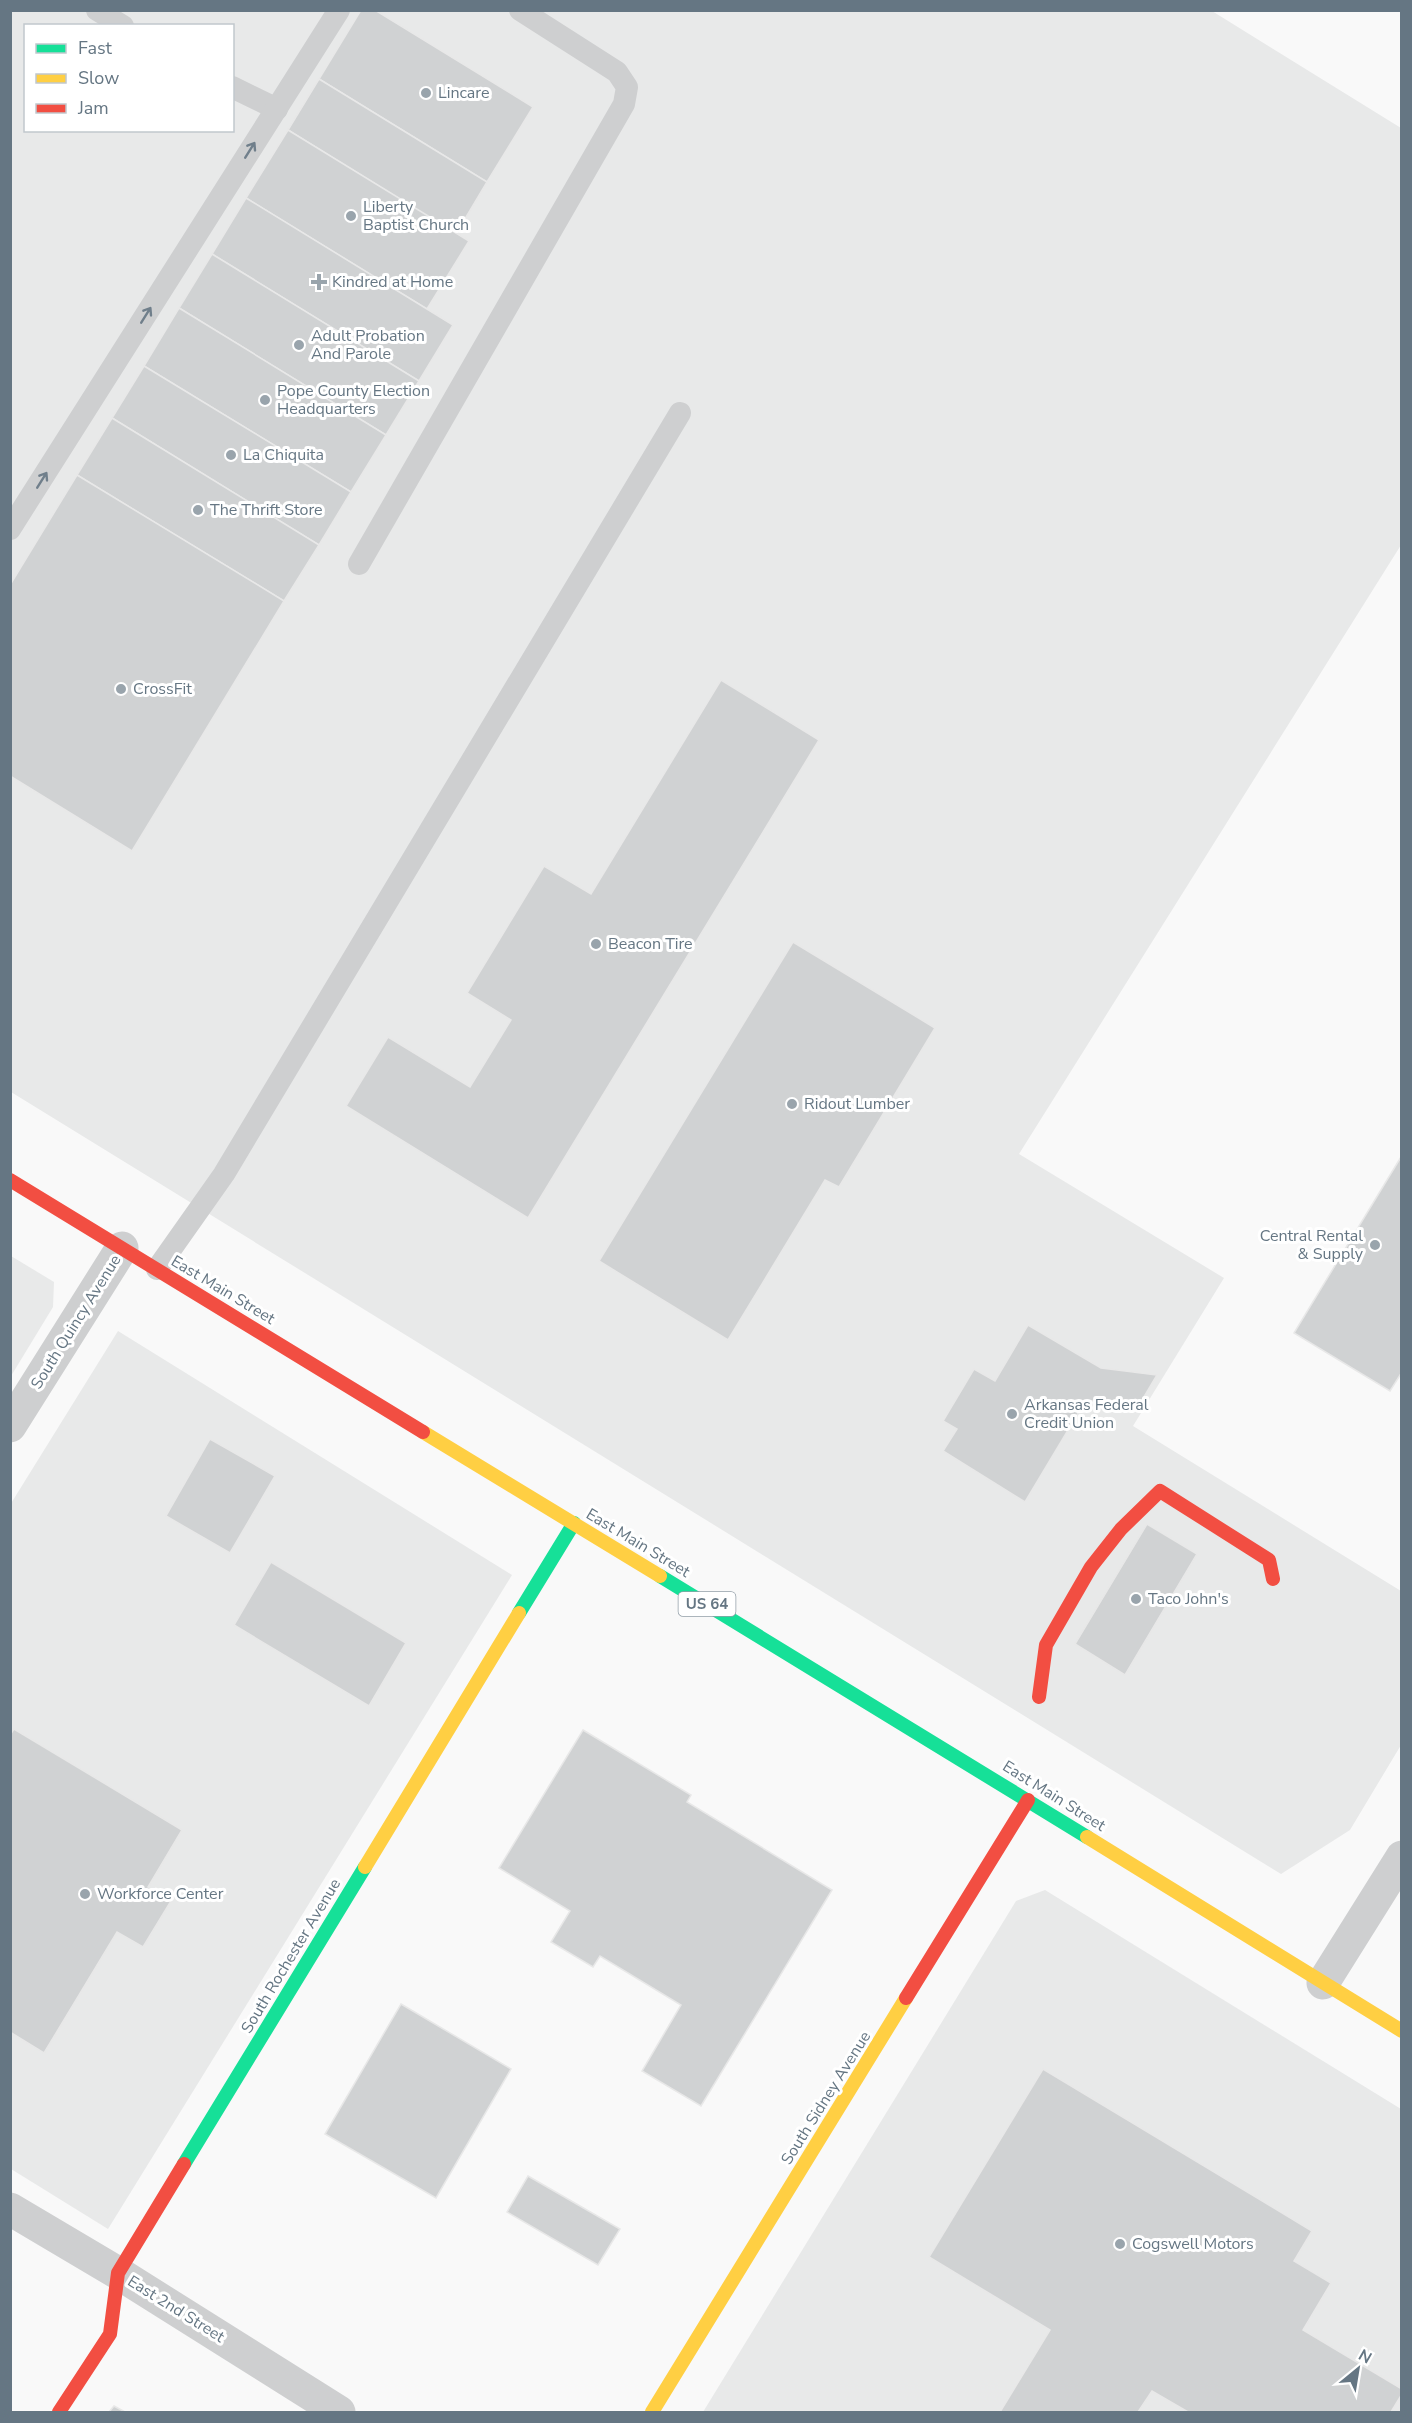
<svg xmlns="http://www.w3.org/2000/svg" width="1412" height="2423" font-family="'Nunito Sans',sans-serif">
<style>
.built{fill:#e8e9e9;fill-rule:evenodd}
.building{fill:#d0d2d3;stroke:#e8e8e8;stroke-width:1.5}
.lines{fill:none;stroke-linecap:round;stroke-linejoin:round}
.lane{stroke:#cecfd0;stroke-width:22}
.street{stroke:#cecfd0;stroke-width:33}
.fast{stroke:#16e098;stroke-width:14}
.slow{stroke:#ffcf43;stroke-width:14}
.jam{stroke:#f24e42;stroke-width:14}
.oneway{stroke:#707f8b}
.poi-dot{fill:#99a4ac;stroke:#fff;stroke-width:2}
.labels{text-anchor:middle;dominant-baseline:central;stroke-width:6;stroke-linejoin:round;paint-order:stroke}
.shield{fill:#fff;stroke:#939fa8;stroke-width:1.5}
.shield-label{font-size:15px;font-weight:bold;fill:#657683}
.poi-label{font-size:16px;fill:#657683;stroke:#fff;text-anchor:start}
.street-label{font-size:16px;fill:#657683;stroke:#fff}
</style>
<rect width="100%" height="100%" fill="#f9f9f9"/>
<g class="built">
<path d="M10 11H1212L1401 128V545L1019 1154 1224 1278 1133 1426 1401 1591V1745L1350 1830 1281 1874 11 1092ZM26 26H232V130H26Z"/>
<path d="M11 1256 54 1282 53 1307 11 1376Z"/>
<path d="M118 1331 512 1575 108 2229 11 2169 10 1505Z"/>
<path d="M1045 1890 1401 2109V2412H703L1016 1901Z"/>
</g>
<g class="building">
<path d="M361 10H375L533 107 487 182 319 79Z"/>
<path d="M319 79 487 182 456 234 288 130Z"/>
<path d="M288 130 469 241 427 309 246 198Z"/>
<path d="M246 198 453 325 419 381 212 254Z"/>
<path d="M212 254 419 381 386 435 179 308Z"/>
<path d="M179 308 386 435 351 492 144 366Z"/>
<path d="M144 366 351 492 319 545 112 418Z"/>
<path d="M112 418 319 545 284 601 77 475Z"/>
<path d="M77 475 284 601 132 851 10 776V585Z"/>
<path d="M721 680 819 740 528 1218 346 1106 388 1037 470 1087 511 1020 467 993 544 866 591 894Z"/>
<path d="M793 942 935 1028 839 1187 825 1180 728 1340 599 1261Z"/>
<path d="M1401 1157 1402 1372 1390 1391 1294 1333Z"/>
<path d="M1028 1325 1101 1368 1157 1375 1138 1407 1086 1400 1025 1502 943 1451 957 1429 943 1421 974 1369 995 1381Z"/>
<path d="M210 1439 275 1476 230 1553 166 1516Z"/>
<path d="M1147 1524 1197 1554 1125 1675 1075 1644Z"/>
<path d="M271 1562 406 1643 369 1706 234 1625Z"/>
<path d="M14 1729 182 1830 148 1887 171 1901 143 1947 117 1932 44 2053 10 2032V1735Z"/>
<path d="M583 1730 691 1795 687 1802 832 1890 701 2106 642 2071 681 2005 600 1956 593 1967 551 1942 570 1911 499 1868Z"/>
<path d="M401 2004 511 2069 436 2198 325 2134Z"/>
<path d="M1043 2069 1312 2231 1294 2261 1331 2283 1303 2330 1402 2389V2394L1391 2412H1188L1152 2391 1138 2412H1000L1050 2330 929 2257Z"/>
<path d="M528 2176 620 2229 598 2265 507 2212Z"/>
<path d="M114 2406 125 2412H109Z"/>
</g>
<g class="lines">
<g class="lane">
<path d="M97 10 123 26"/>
<path d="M232 87 277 109"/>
<path d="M10 529 339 10"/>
<path d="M359 564 624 104 627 87 617 72 520 10"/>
<path d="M157 1269 224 1174 680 413"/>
</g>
<g class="street">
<path d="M10 1426 122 1248"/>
<path d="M1323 1983 1402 1857"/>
<path d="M10 2209 118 2273 339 2412"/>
</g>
<g class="fast">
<path d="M660 1576 1087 1837"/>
<path d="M519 1613 574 1523"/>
<path d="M184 2164 365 1867"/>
</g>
<g class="slow">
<path d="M423 1432 660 1576"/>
<path d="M1087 1837 1402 2031"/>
<path d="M365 1867 519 1613"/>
<path d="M652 2412 906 1998"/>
</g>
<g class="jam">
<path d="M10 1180 423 1432"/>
<path d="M1039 1697 1046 1645 1091 1567 1121 1529 1160 1491 1269 1560 1273 1579"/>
<path d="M906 1998 1028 1800"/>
<path d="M59 2412 110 2334 118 2273 184 2164"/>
</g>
</g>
<defs><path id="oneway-shaft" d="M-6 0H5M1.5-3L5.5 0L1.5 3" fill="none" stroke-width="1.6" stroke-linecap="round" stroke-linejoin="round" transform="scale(1.5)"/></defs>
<g class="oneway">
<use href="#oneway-shaft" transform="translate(250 150) rotate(-58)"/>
<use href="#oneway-shaft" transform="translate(146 315) rotate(-58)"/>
<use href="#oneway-shaft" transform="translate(42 480) rotate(-58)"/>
</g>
<g class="poi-dot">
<circle cx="426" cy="93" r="6"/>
<circle cx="351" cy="216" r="6"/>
<path d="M316 273h6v6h6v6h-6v6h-6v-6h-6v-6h6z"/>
<circle cx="299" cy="345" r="6"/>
<circle cx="265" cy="400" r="6"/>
<circle cx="231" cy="455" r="6"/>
<circle cx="198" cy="510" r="6"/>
<circle cx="121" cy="689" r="6"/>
<circle cx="596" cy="944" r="6"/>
<circle cx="792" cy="1104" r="6"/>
<circle cx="1375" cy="1245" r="6"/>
<circle cx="1012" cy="1414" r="6"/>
<circle cx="1136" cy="1599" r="6"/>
<circle cx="85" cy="1894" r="6"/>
<circle cx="1120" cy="2244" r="6"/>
</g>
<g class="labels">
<rect class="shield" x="678.5" y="1592" width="57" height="24" rx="4.5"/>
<g class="shield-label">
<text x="707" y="1604">US 64</text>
</g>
<g class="poi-label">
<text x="438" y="93">Lincare</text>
<text x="363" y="207">Liberty<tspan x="363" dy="18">Baptist Church</tspan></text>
<text x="332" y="282">Kindred at Home</text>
<text x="311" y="336">Adult Probation<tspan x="311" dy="18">And Parole</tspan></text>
<text x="277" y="391">Pope County Election<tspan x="277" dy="18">Headquarters</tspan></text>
<text x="243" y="455">La Chiquita</text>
<text x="210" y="510">The Thrift Store</text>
<text x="133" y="689">CrossFit</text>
<text x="608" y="944">Beacon Tire</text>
<text x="804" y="1104">Ridout Lumber</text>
<text x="1363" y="1236" text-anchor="end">Central Rental<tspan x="1363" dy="18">&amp; Supply</tspan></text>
<text x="1024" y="1405">Arkansas Federal<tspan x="1024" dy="18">Credit Union</tspan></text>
<text x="1148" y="1599">Taco John's</text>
<text x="97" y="1894">Workforce Center</text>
<text x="1132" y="2244">Cogswell Motors</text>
</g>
<g class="street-label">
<text transform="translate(223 1290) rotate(31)">East Main Street</text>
<text transform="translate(76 1322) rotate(-58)">South Quincy Avenue</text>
<text transform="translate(638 1543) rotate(31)">East Main Street</text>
<text transform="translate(1054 1796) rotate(32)">East Main Street</text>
<text transform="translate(291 1956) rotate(-59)">South Rochester Avenue</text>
<text transform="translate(826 2098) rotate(-58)">South Sidney Avenue</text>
<text transform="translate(176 2309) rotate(32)">East 2nd Street</text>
</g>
</g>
<rect width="1412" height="2423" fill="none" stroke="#657683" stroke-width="24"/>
<rect x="24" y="24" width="210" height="108" fill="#ffffff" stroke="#c1c8cd" stroke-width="1.5"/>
<rect x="36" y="44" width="30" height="9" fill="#16e098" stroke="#c1c8cd" stroke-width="1.5"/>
<text x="78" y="54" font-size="18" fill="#657683">Fast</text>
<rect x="36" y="74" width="30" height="9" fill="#ffcf43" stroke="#c1c8cd" stroke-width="1.5"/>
<text x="78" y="84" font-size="18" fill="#657683">Slow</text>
<rect x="36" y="104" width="30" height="9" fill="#f24e42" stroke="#c1c8cd" stroke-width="1.5"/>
<text x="78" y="114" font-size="18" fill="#657683">Jam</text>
<g transform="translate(1358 2369) rotate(30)" stroke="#ffffff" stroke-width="4.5" paint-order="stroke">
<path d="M0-4.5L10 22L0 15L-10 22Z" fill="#657683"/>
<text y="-9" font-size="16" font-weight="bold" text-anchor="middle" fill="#657683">N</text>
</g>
</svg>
